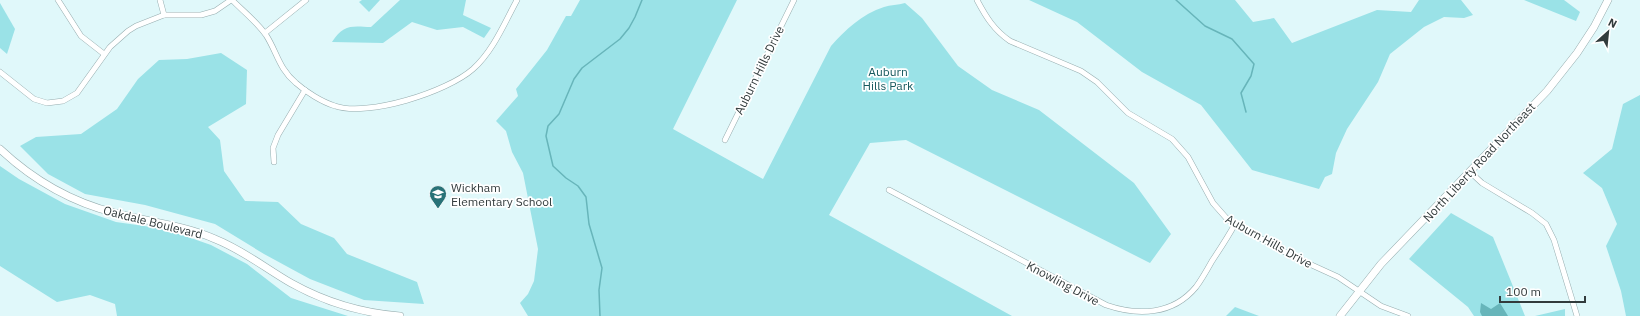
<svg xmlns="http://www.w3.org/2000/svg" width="1640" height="316" font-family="'IBM Plex Sans',sans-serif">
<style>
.green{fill:#9ae2e7}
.water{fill:#67b5ba}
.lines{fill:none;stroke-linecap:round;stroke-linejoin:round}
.stream{stroke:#67b5ba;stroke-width:1.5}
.street-casing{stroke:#96adaf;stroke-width:6}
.secondary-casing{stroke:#96adaf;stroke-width:8}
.street{stroke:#fff;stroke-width:5}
.secondary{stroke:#fff;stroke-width:7}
.labels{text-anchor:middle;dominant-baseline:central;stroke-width:3.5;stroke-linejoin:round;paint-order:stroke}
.street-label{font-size:12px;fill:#323b3c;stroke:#fff}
.park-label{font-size:12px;fill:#17595e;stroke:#fff}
.poi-label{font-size:12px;fill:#323b3c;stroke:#fff;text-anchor:start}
</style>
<rect width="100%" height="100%" fill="#e0f8fa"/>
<g class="green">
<path d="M362 0H380L369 12 359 2Z"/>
<path d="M400 0H466L463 15 491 28 484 38 463 27 437 30 412 22 383 43 332 42C343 24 352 26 371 27Z"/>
<path d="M580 0H737L673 129 763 179 831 46C845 30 862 14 884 7 890 5 898 5 905 3L922 18 958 66 992 90 1039 110 1134 183 1171 234 1150 263 906 140 870 143 829 215 1012 316H528L520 303 528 294 534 281 538 249 523 173 512 152 506 131 496 121 518 96 516 89 547 50 566 16H571Z"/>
<path d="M1029 0H1235L1253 22 1274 18 1292 43 1377 10 1411 12 1419 0H1461L1473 15 1464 18 1444 17 1424 27 1390 54 1378 82 1347 129 1336 153 1332 174 1325 177 1319 189 1252 170 1201 105 1142 72 1077 22Z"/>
<path d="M1524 0H1564L1580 12 1576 21Z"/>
<path d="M0 3 15 29 7 54 0 48Z"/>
<path d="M221 53 247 70 246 104 208 127 220 140 224 171 245 201 278 202 301 224 334 238 347 254 417 282 424 304 364 300 310 279 264 254 215 224 145 205 85 194 48 174 20 146 36 137 81 134 117 109 138 79 159 60 187 59Z"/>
<path d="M1640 95V316H1626L1621 291 1606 246 1617 224 1602 188 1583 173 1612 149 1623 104Z"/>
<path d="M0 166 19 179 65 204 116 222 165 229 211 245 247 264 291 298 348 316H117L115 304 90 295 57 302 0 266Z"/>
<path d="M1451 213 1493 237 1525 316H1474L1468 307 1409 259Z"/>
<path d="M1235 307 1259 316H1226Z"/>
<path d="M1565 309V316H1535Z"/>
</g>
<path class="water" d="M1481 303 1491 309 1500 303 1508 316H1482L1480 312Z"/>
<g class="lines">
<g class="stream">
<path d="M1176 0 1205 26 1232 39 1254 64 1251 76 1241 93 1246 112"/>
<path d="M600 316 599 290 602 268 589 224 586 197 578 186 566 178 553 166 546 136 548 126 559 114 574 79 582 68 620 39 629 28 635 17 642 0"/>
</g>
<g class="street-casing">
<g id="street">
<path d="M58 0 81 36 104 54"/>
<path d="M160 0 164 15"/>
<path d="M232 0C243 11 257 22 266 35 277 52 279 69 296 83 306 92 322 102 335 106 368 117 447 92 473 69 493 51 504 24 517 0"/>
<path d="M977 0C986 17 994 30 1010 41L1081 71 1097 82 1128 113 1172 139 1188 157 1213 203 1228 220 1292 256 1338 277 1381 306 1408 316"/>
<path d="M265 33 306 0"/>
<path d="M0 72 34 99 47 103 63 101 77 93 110 47 128 31 136 26 164 15H201L215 11 231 0"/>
<path d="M725 140 794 0"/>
<path d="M274 162 273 148 278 135 305 90"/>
<path d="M1469 171 1482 183 1532 213 1546 224 1554 240 1577 316"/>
<path d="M889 190 1106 305C1138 316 1173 315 1196 287 1202 279 1207 270 1212 261 1220 249 1228 237 1235 224"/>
</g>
</g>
<g class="secondary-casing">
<g id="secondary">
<path d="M0 149C33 180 71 202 115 213 149 222 183 225 215 239 243 250 265 268 291 283 325 302 362 313 400 316"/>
<path d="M1340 316 1381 264 1547 91 1577 53 1594 27 1608 0"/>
</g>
</g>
<use href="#street" class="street"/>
<use href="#secondary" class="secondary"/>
</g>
<defs>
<g id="school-pin" transform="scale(0.9)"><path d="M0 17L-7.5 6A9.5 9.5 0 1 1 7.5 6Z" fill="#287277" stroke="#fff"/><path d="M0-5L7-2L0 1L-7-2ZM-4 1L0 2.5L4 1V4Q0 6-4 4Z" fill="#fff"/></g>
</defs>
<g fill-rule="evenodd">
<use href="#school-pin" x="438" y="194"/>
</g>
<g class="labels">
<g class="street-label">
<text transform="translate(759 70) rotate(-64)">Auburn Hills Drive</text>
<text transform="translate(1479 162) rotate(-47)">North Liberty Road Northeast</text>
<text transform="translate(153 222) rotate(14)">Oakdale Boulevard</text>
<text transform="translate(1269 241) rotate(29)">Auburn Hills Drive</text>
<text transform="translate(1063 283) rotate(28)">Knowling Drive</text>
</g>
<g class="park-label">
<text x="888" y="71">Auburn<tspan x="888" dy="14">Hills Park</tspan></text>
</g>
<g class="poi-label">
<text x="451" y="187">Wickham<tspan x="451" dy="14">Elementary School</tspan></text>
</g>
</g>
<g transform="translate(1608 32) rotate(27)" stroke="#ffffff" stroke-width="3" paint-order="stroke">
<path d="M0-3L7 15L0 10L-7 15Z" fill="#323b3c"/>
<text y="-6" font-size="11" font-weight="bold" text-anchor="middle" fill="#323b3c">N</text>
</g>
<path d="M1500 296v6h85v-6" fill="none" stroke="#323b3c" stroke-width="2"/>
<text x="1506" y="296" font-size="12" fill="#323b3c" stroke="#ffffff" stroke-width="3" paint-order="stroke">100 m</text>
</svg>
